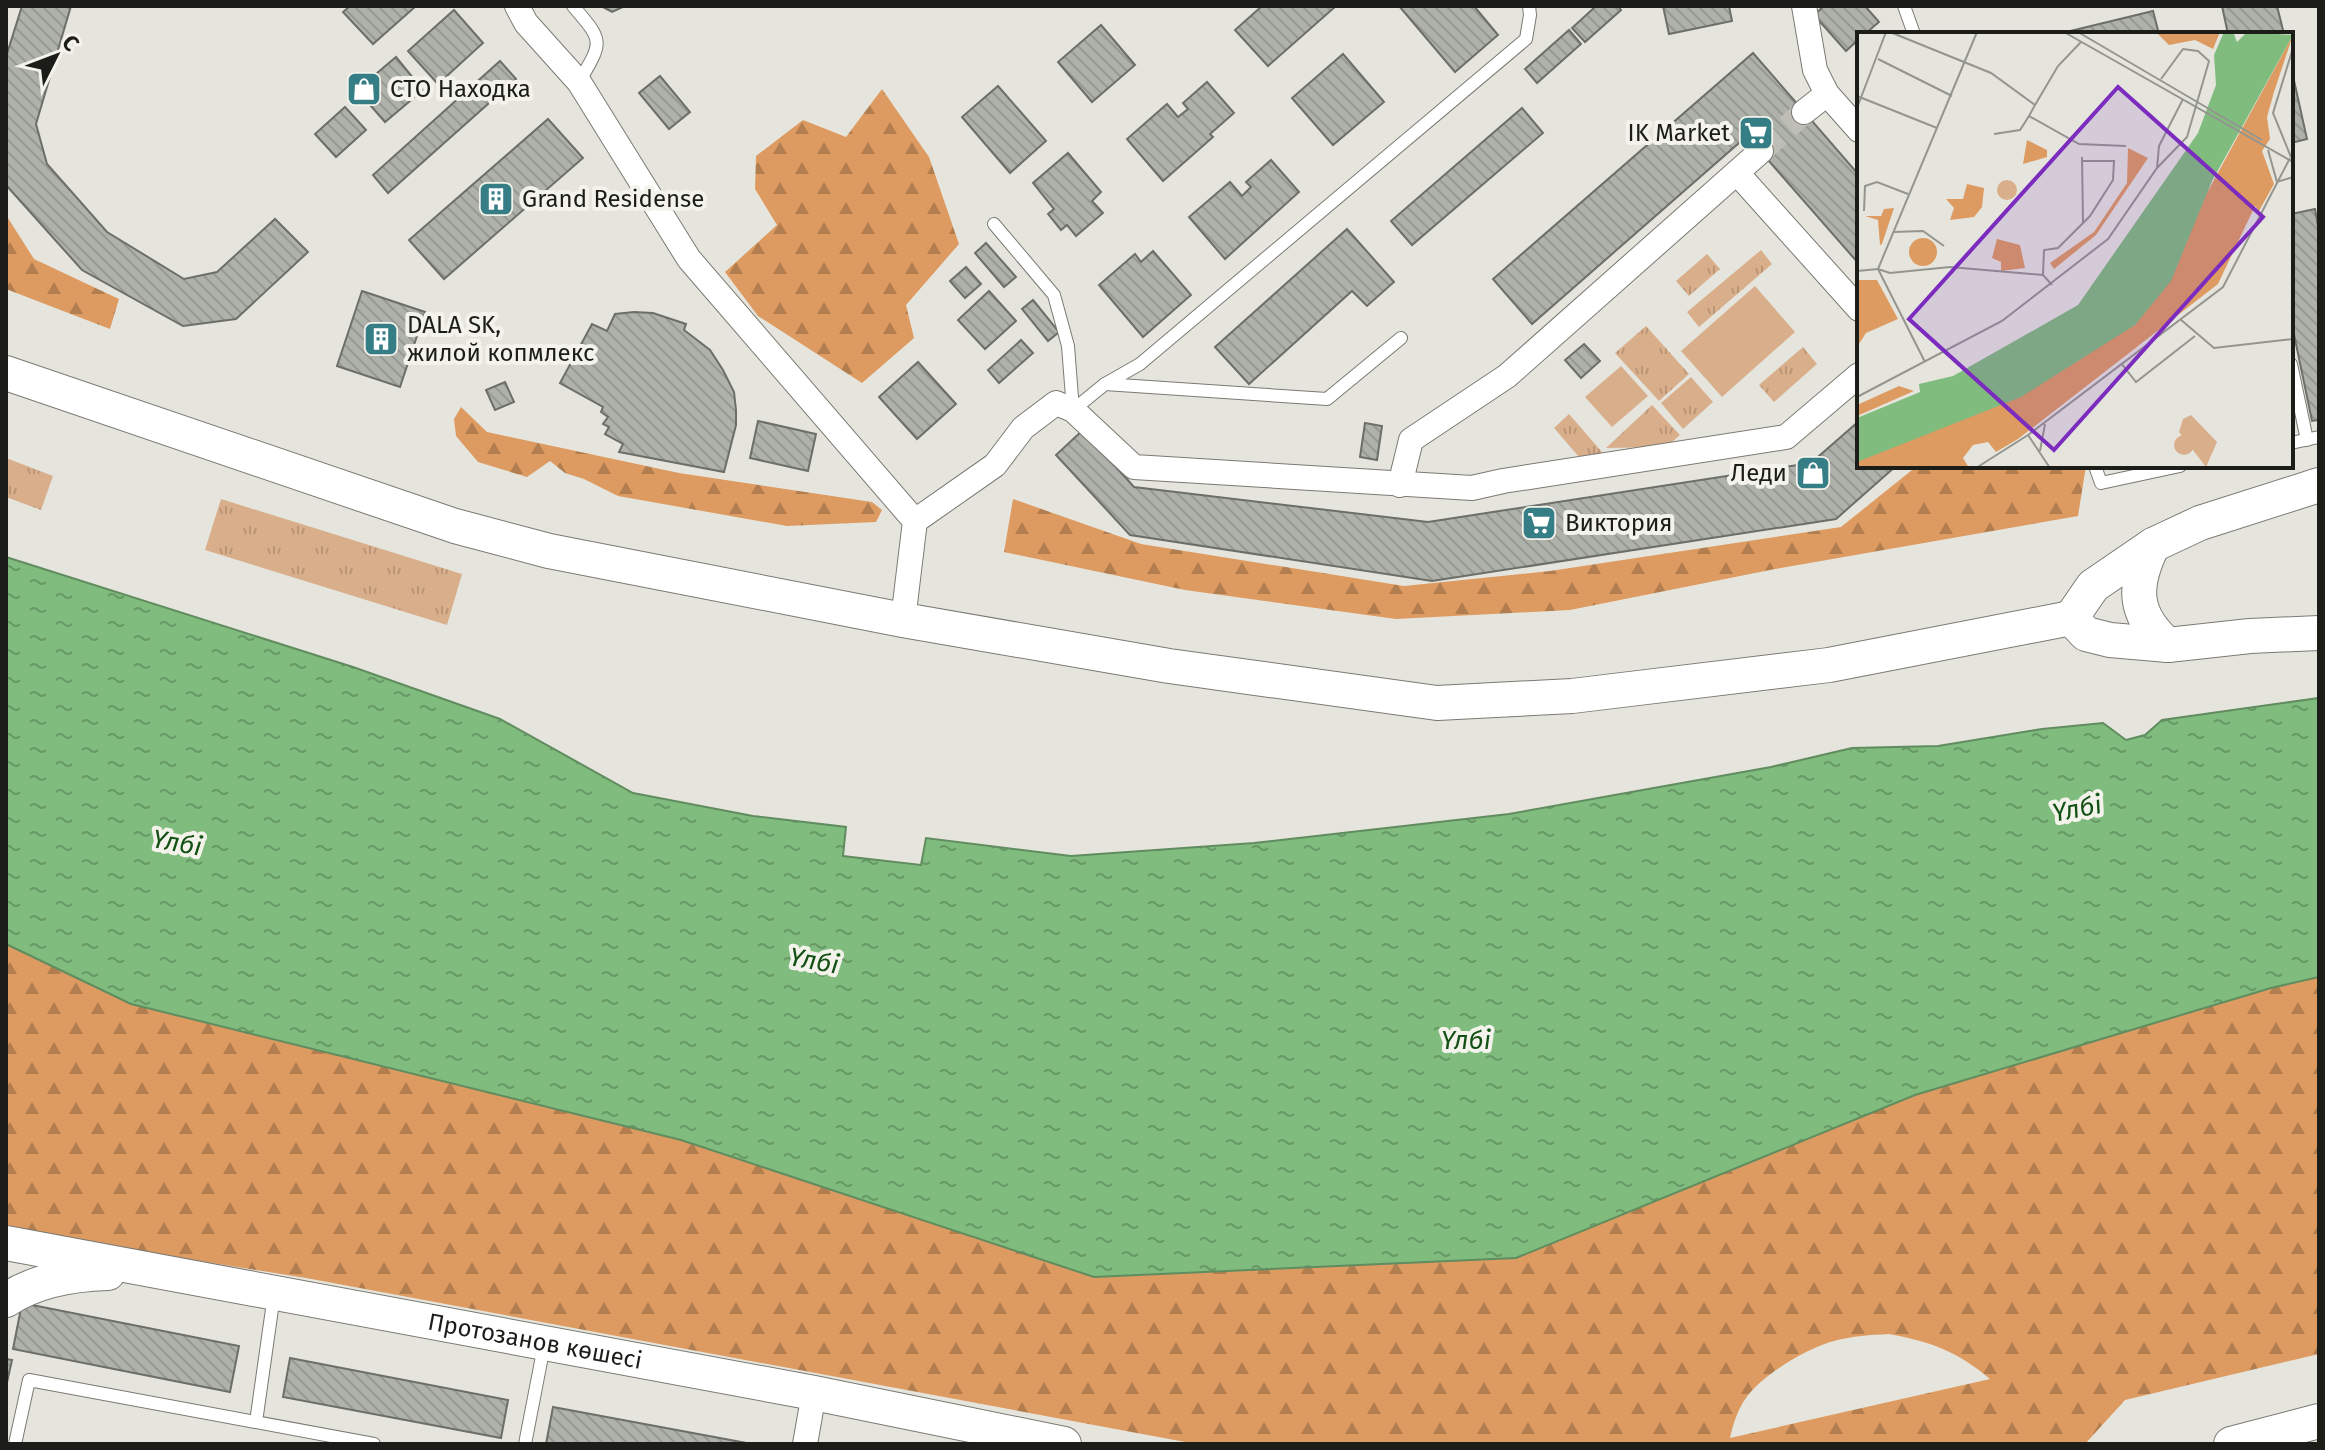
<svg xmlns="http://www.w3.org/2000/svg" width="2325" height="1450" font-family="'Fira Sans',sans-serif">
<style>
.grass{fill:url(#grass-tufts)}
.forest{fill:url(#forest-firs);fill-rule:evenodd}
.pitch{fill:#d9ae8b}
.water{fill:url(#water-ripples);stroke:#618c5f;stroke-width:2}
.building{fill:url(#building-back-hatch);stroke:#6c6f68;stroke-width:2}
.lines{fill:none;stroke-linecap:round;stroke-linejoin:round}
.street-tunnel{stroke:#bebdb6;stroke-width:24;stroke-dasharray:24 12;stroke-linecap:butt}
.lane-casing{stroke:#7a7a73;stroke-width:14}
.street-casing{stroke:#7a7a73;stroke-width:26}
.secondary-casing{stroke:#7a7a73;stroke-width:36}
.lane{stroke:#fff;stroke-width:12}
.street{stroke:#fff;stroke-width:24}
.secondary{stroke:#fff;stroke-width:34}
.labels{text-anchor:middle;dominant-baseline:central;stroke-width:8;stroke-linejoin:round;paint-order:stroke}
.poi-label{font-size:24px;fill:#1c1c19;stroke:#f3f2eb;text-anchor:start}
.street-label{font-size:24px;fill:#1c1c19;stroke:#f3f2eb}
.water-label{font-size:26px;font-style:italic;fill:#125014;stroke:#f3f2eb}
.inset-road{fill:none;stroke:#95958f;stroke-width:2}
.view{fill:#7b2cbf;fill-opacity:0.15;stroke:#7b2cbf;stroke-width:4}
.inset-edge{fill:none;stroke:#1c1c19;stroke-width:4}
</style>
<defs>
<pattern id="grass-tufts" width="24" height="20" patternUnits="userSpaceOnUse" patternTransform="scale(2)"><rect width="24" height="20" fill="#d9ae8b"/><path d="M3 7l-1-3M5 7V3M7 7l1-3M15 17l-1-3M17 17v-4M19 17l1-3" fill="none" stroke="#ba9577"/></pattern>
<pattern id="forest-firs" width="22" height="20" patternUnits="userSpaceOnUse" patternTransform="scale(2)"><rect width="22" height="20" fill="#dd9b61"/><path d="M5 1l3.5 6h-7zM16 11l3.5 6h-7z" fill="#b27e4f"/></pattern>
<pattern id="water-ripples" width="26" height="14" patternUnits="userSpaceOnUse" patternTransform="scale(2)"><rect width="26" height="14" fill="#7fbc7d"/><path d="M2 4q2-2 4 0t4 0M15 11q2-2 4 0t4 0" fill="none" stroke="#679866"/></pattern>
<pattern id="building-back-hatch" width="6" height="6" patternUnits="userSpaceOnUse" patternTransform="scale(2)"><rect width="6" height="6" fill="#afb2ab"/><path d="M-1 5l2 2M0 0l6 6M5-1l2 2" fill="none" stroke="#969893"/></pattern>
</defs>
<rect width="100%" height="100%" fill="#e6e5dd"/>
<g class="grass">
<path d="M1761 250 1772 264 1699 327 1687 312Z"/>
<path d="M1707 254 1720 269 1689 296 1676 281Z"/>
<path d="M1646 326 1689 374 1659 401 1615 353Z"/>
<path d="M1803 347 1817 364 1774 402 1759 385Z"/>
<path d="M1691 377 1713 402 1683 429 1661 403Z"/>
<path d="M1652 405 1680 435 1666 447 1606 448Z"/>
<path d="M1569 414 1602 452 1586 465 1554 428Z"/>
<path d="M6 458 53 476 41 510 6 497Z"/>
<path d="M221 499 462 574 447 625 205 550Z"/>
</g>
<g class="forest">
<path d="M882 89 929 157 959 244 906 305 914 338 862 383 758 316 725 272 777 225 755 189 756 156 803 120 846 137Z"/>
<path d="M6 215 34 259 119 299 110 329 6 289Z"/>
<path d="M461 407 487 432 679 473 872 502 882 510 876 522 787 526 618 496 584 479 565 473 550 461 527 477 478 462 456 436 454 419Z"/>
<path d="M1917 466H2086L2078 516 1775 569 1570 610 1396 619 1185 590 1004 552 1013 499 1141 544 1404 586 1550 571 1841 527Z"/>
<path d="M6 944 131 1004 681 1140 1094 1277 1516 1258 1915 1095 2271 988 2319 977V1354L2125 1400 2085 1444H1196L306 1278 69 1240 6 1225ZM1889 1334C1931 1342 1957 1351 1990 1379L1730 1438C1733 1424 1738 1409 1746 1398 1762 1375 1807 1348 1834 1341 1852 1336 1871 1335 1889 1334Z"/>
</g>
<g class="pitch">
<path d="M1755 286 1795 332 1722 397 1681 351Z"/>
<path d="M1621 366 1648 396 1612 427 1585 397Z"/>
</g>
<path class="water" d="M6 557 353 667 500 719 633 793 753 816 846 827 843 856 921 865 926 838 1071 856 1254 843 1509 814 1771 767 1852 748 1938 746 2042 729 2103 723 2126 740 2145 735 2162 720 2319 698V977L2271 988 1915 1095 1516 1258 1094 1277 681 1140 131 1004 6 944Z"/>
<g class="building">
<path d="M22 6H71L36 124 47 164 107 232 184 279 217 272 275 219 308 252 236 319 183 326 82 270 6 185V57Z"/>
<path d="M350 6H416L373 44 343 12Z"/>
<path d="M601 6H625L612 12Z"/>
<path d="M1262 6H1336L1268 66 1235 30Z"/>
<path d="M1399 6H1474L1498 35 1455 72Z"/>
<path d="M1596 6H1618L1621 10 1585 42 1572 28Z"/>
<path d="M1663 6H1729L1732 21 1669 34Z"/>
<path d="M1824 6H1865L1879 22 1865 34H1859V39L1846 51 1814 15Z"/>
<path d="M2222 6H2277L2284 34H2228Z"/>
<path d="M454 10 483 43 438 84 408 51Z"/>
<path d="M2153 11 2159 34H2058Z"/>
<path d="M1101 25 1135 65 1092 102 1058 62Z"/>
<path d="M1569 30 1581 44 1537 83 1525 69Z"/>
<path d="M1753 53 1859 175V264L1747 136 1532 324 1493 279Z"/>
<path d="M1343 54 1384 102 1333 145 1292 98Z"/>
<path d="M396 57 423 90 385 122 357 90Z"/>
<path d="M500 61 516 79 388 193 373 175Z"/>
<path d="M2291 67 2307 139 2291 143Z"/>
<path d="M660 76 690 112 669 129 639 93Z"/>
<path d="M1207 82 1234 113 1210 134 1213 137 1163 181 1127 139 1167 104 1178 117 1188 109 1183 103Z"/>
<path d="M998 86 1046 141 1010 173 962 117Z"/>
<path d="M345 107 366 130 336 157 315 134Z"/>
<path d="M1522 108 1543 133 1412 245 1391 221Z"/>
<path d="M548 119 583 158 444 279 409 240Z"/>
<path d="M1068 153 1101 192 1092 201 1103 213 1076 236 1067 225 1061 230 1048 214 1054 209 1033 183Z"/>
<path d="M1271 160 1299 192 1225 259 1189 217 1230 182 1242 196 1251 187 1246 182Z"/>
<path d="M2315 209 2319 231V420L2312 421 2291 320V214Z"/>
<path d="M1347 229 1394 282 1367 306 1352 291 1249 384 1215 347Z"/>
<path d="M986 243 1016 277 1004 287 975 253Z"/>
<path d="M1153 251 1191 295 1143 337 1099 285 1135 254 1141 262Z"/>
<path d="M966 267 981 284 965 298 950 281Z"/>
<path d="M362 291 425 312 400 387 337 366Z"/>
<path d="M989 291 1016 321 985 349 958 320Z"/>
<path d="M1033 300 1059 332 1048 341 1022 309Z"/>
<path d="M634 312 653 313 686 324 684 330 710 350 723 370 734 392 736 410V425L724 472 619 452 623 444 605 434 609 427 603 424 608 417 601 412 603 407 560 383 592 324 607 331 615 314Z"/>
<path d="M1021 340 1033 353 999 383 988 370Z"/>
<path d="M1584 344 1600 361 1581 378 1565 360Z"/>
<path d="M918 362 956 404 917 439 879 397Z"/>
<path d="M505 382 514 402 495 410 486 390Z"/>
<path d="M758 421 816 434 808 471 750 458Z"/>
<path d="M1859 421V466H1896L1836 519 1432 581 1130 535 1056 455 1083 430 1134 487 1428 522 1811 463Z"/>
<path d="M1365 423 1382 426 1377 460 1360 457Z"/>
<path d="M22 1303 239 1346 230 1392 13 1349Z"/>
<path d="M290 1358 508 1400 501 1438 283 1397Z"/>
<path d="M6 1359 12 1360 6 1387Z"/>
<path d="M553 1407 752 1444H546Z"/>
</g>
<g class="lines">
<path class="street-tunnel" d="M1761 151 1804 112"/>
<g class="lane-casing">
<g id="lane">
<path d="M573 6C604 42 603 41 579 82"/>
<path d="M1904 6 1914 34"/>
<path d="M994 224 1054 295 1068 346 1073 410"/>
<path d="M2291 364 2307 440"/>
<path d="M1105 384 1327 399 1401 338"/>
<path d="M1073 410 1105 384 1140 364 1526 39 1530 15 1529 6"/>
<path d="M2291 443 2319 437"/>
<path d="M2095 466 2101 483 2180 466"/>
<path d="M256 1422 274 1295"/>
<path d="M15 1444 29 1380 374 1444"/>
<path d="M525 1444 544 1346"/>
</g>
</g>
<g class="street-casing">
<g id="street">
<path d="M517 6 526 23 579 82 689 259 915 521 903 620"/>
<path d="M1804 6 1815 70 1827 94 1859 130"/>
<path d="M1804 112 1827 94"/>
<path d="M1737 173 1859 309"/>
<path d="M1400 485 1411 440 1507 376 1761 151"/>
<path d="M915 521 995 465 1023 428 1056 403 1073 410 1134 467 1472 488 1503 481 1786 437 1859 375"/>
<path d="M805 1444 814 1393"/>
</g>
</g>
<g class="secondary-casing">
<g id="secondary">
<path d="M6 373 455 526 549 551 903 620 1169 666 1437 703 1572 696 1829 665 2071 618 2086 634 2110 640 2168 645 2250 636 2319 633"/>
<path d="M2153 545C2133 585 2132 614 2168 645"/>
<path d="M2071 618 2093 586 2153 545 2200 523 2319 485"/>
<path id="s1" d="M6 1243 814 1393 1064 1444"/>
<path d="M6 1300C36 1280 72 1274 108 1273"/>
<path d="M2231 1444 2319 1421"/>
</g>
</g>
<use href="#lane" class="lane"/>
<use href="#street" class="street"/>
<use href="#secondary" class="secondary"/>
</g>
<defs>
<g id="shop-square" transform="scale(1.8)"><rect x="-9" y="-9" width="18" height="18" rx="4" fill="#367e86" stroke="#f3f2eb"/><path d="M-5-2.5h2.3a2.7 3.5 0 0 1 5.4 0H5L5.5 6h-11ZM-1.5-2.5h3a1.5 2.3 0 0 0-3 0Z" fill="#fff"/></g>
<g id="supermarket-square" transform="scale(1.8)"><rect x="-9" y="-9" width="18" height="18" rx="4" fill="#367e86" stroke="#f3f2eb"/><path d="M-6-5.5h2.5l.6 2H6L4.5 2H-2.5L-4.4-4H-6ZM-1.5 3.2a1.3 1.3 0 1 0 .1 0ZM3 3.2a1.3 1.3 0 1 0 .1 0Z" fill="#fff"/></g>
<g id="building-square" transform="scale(1.8)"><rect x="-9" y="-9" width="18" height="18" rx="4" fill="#367e86" stroke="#f3f2eb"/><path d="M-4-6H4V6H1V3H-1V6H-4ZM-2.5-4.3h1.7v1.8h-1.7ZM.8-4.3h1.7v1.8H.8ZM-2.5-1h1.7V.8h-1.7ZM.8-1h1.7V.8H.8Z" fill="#fff"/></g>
</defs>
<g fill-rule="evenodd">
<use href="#shop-square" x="364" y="89"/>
<use href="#supermarket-square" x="1756" y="133"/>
<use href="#building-square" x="496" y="199"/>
<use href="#building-square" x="381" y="339"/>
<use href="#shop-square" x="1813" y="473"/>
<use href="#supermarket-square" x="1539" y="523"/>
</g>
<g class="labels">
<g class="poi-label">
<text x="390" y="89">СТО Находка</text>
<text x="1730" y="133" text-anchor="end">IK Market</text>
<text x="522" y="199">Grand Residense</text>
<text x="407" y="325">DALA SK,<tspan x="407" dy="28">жилой копмлекс</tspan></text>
<text x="1787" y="473" text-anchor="end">Леди</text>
<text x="1565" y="523">Виктория</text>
</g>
<g class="street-label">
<text stroke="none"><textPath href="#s1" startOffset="538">Протозанов көшесі</textPath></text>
</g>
<g class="water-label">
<text transform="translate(2077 809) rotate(-11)">Үлбі</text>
<text transform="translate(177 843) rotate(10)">Үлбі</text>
<text transform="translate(814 961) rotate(10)">Үлбі</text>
<text x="1466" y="1040">Үлбі</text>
</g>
</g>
<g transform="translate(1857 32)">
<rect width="436" height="436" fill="#e6e5dd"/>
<path d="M140 158a10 10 0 1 1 20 0a10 10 0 1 1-20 0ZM334 383 360 410 349 435 322 400 326 387Z" fill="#d9ae8b"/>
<path d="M299 0H363L356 17 338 8 312 13ZM436 3 417 60 410 85 413 107 405 119 417 152 402 179 398 174 361 252 161 407 139 420 131 410 116 413 106 426 112 436H0V430L278 293ZM170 108 190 118V125L166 132ZM271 116 291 126 239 203 197 237 193 231 237 200 270 151ZM110 152 127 156 125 175 117 185 93 188 97 176 89 167H106ZM37 176 25 212 23 213 21 188 8 184H24L27 177ZM52 220a14 14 0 1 1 28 0a14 14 0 1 1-28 0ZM140 207 163 213 168 236 144 239V230L135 226ZM0 248H20L41 287 9 301 0 315ZM42 354 57 359 0 384V373Z" fill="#dd9b61"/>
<path d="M317 413a10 10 0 1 1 20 0a10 10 0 1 1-20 0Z" fill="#d9ae8b"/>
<path d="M367 0H376L380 10 390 0 436 3 355 149 314 249 278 293 164 365 0 430V386L63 360 62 352 96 344 221 273 341 101 359 53 357 23Z" fill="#7fbc7d"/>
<path class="inset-road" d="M33 0 134 41 178 73 201 34 224 10M207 0 436 130M221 0 405 108M21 27 95 64M0 64 80 96M178 73 172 84 222 112 269 114M0 76 29 0M137 102 163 98 172 84M411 118 420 150 436 145M225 125 226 191M434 125 416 81 436 16M300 136 302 114 326 67M7 179 8 154 20 150 51 162M36 200 66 199 87 214M21 237 33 241 93 235 186 243M21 237 68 330M0 239 21 237 120 0M195 253 186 243 187 218 201 216 233 184 256 148 257 129H226M323 287 357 316 436 307M264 331 279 350 338 304M0 365 145 289 251 207 300 136 330 105 352 29 341 19 326 17 304 47M171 403 193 436M183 419 188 392M119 436 171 403 366 255 433 126"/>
<path class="view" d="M261 55 406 185 197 418 52 287Z"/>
<rect width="436" height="436" class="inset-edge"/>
</g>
<rect width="2325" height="1450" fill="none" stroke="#1c1c19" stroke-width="16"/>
<g transform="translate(56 56) rotate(48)" stroke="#f3f2eb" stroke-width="6" paint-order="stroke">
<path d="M0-6L14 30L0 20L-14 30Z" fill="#1c1c19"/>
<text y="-12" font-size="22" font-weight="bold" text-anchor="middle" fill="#1c1c19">С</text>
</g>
</svg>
